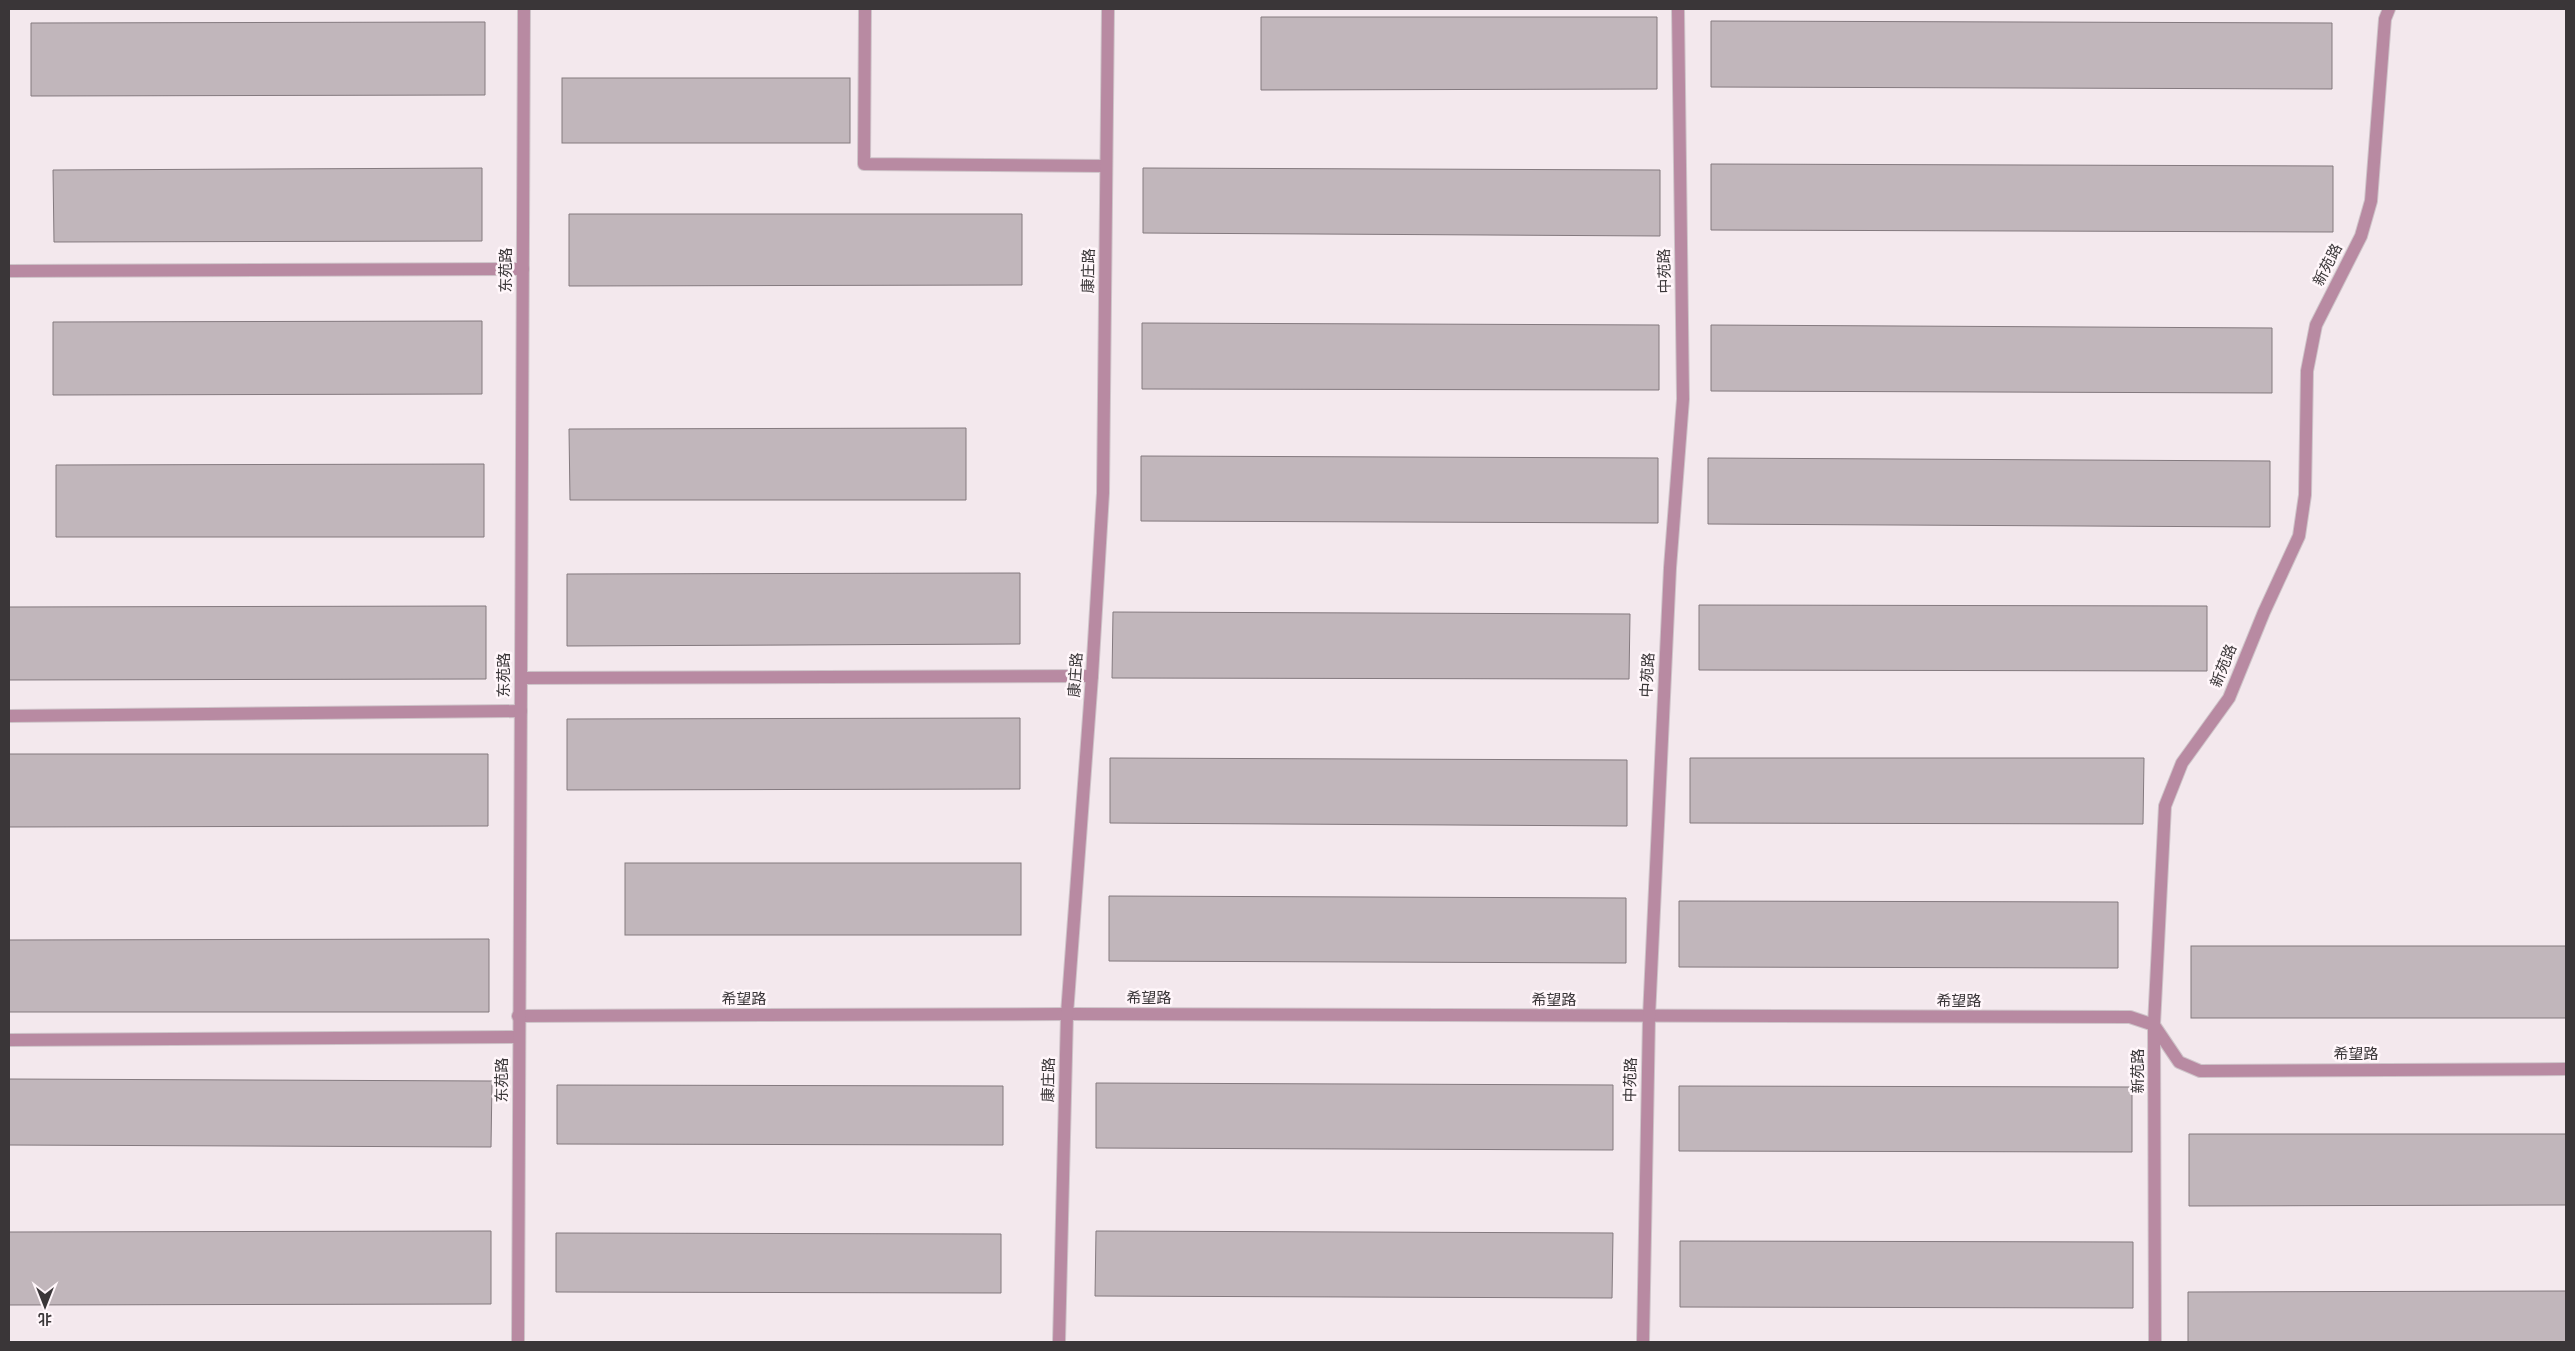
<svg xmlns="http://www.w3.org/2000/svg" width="2575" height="1351" font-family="'Alegreya Sans','Noto Sans SC',sans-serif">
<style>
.building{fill:#c1b6bb;stroke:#847a7f}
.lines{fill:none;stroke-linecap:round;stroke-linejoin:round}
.minor-casing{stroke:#cec4c9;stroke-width:14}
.minor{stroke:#b88aa2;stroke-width:12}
.labels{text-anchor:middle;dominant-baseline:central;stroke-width:5;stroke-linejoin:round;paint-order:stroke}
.street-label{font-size:15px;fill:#3a3638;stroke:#fff6fa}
</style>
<rect width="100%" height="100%" fill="#f3e8ed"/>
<g class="building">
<path d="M1261 17H1657V89L1261 90Z"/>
<path d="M1711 21 2332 23V89L1711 87Z"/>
<path d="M485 22V95L31 96V23Z"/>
<rect x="562" y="78" width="288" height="65"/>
<path d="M1711 164 2333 166V232L1711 230Z"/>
<path d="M482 168V241L54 242 53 170Z"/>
<path d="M1143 168 1660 170V236L1143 233Z"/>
<path d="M569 214H1022V285L569 286Z"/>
<path d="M482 321V394L53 395V322Z"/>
<path d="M1142 323 1659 325V390L1142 389Z"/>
<path d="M1711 325 2272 328V393L1711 391Z"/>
<path d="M966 428V500H570L569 429Z"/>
<path d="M1141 456 1658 458V523L1141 521Z"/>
<path d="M1708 458 2270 461V527L1708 524Z"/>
<path d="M484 464V537H56V465Z"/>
<path d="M1020 573V644L567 646V574Z"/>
<path d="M1699 605 2207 606V671L1699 670Z"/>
<path d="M486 606V679L9 680V607Z"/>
<path d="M1113 612 1630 614 1629 679 1112 678Z"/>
<path d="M1020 718V789L567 790V719Z"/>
<path d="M9 754H488V826L9 827Z"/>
<path d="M1110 758 1627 760V826L1110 823Z"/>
<path d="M1690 758H2144L2143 824 1690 823Z"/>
<rect x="625" y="863" width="396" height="72"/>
<path d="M1109 896 1626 898V963L1109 961Z"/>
<path d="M1679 901 2118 902V968L1679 967Z"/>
<path d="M489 939V1012H9V940Z"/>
<rect x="2191" y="946" width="375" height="72"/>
<path d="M9 1079 492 1081 491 1147 9 1145Z"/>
<path d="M1096 1083 1613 1085V1150L1096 1148Z"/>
<path d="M557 1085 1003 1086V1145L557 1144Z"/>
<path d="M1679 1086 2132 1087V1152L1679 1151Z"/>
<path d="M2189 1134H2566V1205L2189 1206Z"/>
<path d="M491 1231V1304L9 1305V1232Z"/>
<path d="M1096 1231 1613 1233 1612 1298 1095 1296Z"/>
<path d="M556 1233 1001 1234V1293L556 1292Z"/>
<path d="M1680 1241 2133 1242V1308L1680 1307Z"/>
<path d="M2566 1291V1342H2188V1292Z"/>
</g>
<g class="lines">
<g class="minor-casing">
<g id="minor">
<path d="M865 9 864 164 1106 166"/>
<path d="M9 271 523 269"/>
<path d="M521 678 1092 676"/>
<path d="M9 716 521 711"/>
<path d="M518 1016 1067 1014 2130 1017 2154 1025 2179 1062 2200 1071 2566 1069"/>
<path d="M9 1040 518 1037"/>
<path d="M518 1342 524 9"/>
<path d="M1059 1342 1067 1014 1092 676 1103 493 1108 9"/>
<path d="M1643 1342 1649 1017 1670 568 1683 399 1678 9"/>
<path d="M2155 1342 2154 1025 2165 806 2182 763 2229 698 2264 612 2299 536 2305 495 2307 371 2316 325 2361 236 2371 201 2385 19 2389 9"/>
</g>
</g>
<use href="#minor" class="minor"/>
</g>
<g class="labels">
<g class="street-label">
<text transform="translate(2328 265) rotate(-63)">新苑路</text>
<text transform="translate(506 270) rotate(-90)">东苑路</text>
<text transform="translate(1089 271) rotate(-89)">康庄路</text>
<text transform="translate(1665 271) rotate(-91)">中苑路</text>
<text transform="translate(2224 666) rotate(-68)">新苑路</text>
<text transform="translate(504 675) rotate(-90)">东苑路</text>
<text transform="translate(1076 675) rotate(-86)">康庄路</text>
<text transform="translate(1648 675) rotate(-87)">中苑路</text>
<text x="1149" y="998">希望路</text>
<text x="744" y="999">希望路</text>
<text x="1554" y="1000">希望路</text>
<text x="1959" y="1001">希望路</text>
<text x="2356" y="1054">希望路</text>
<text transform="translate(2138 1071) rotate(-90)">新苑路</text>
<text transform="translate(502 1080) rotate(-90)">东苑路</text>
<text transform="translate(1049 1080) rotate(-89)">康庄路</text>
<text transform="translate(1631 1080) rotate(-89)">中苑路</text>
</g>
</g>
<rect width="2575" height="1351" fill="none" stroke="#3a3638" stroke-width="20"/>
<g transform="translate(45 1306) rotate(180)" stroke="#fff6fa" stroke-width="4" paint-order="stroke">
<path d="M0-4L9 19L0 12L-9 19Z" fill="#3a3638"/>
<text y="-8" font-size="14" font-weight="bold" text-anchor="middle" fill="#3a3638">北</text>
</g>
</svg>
